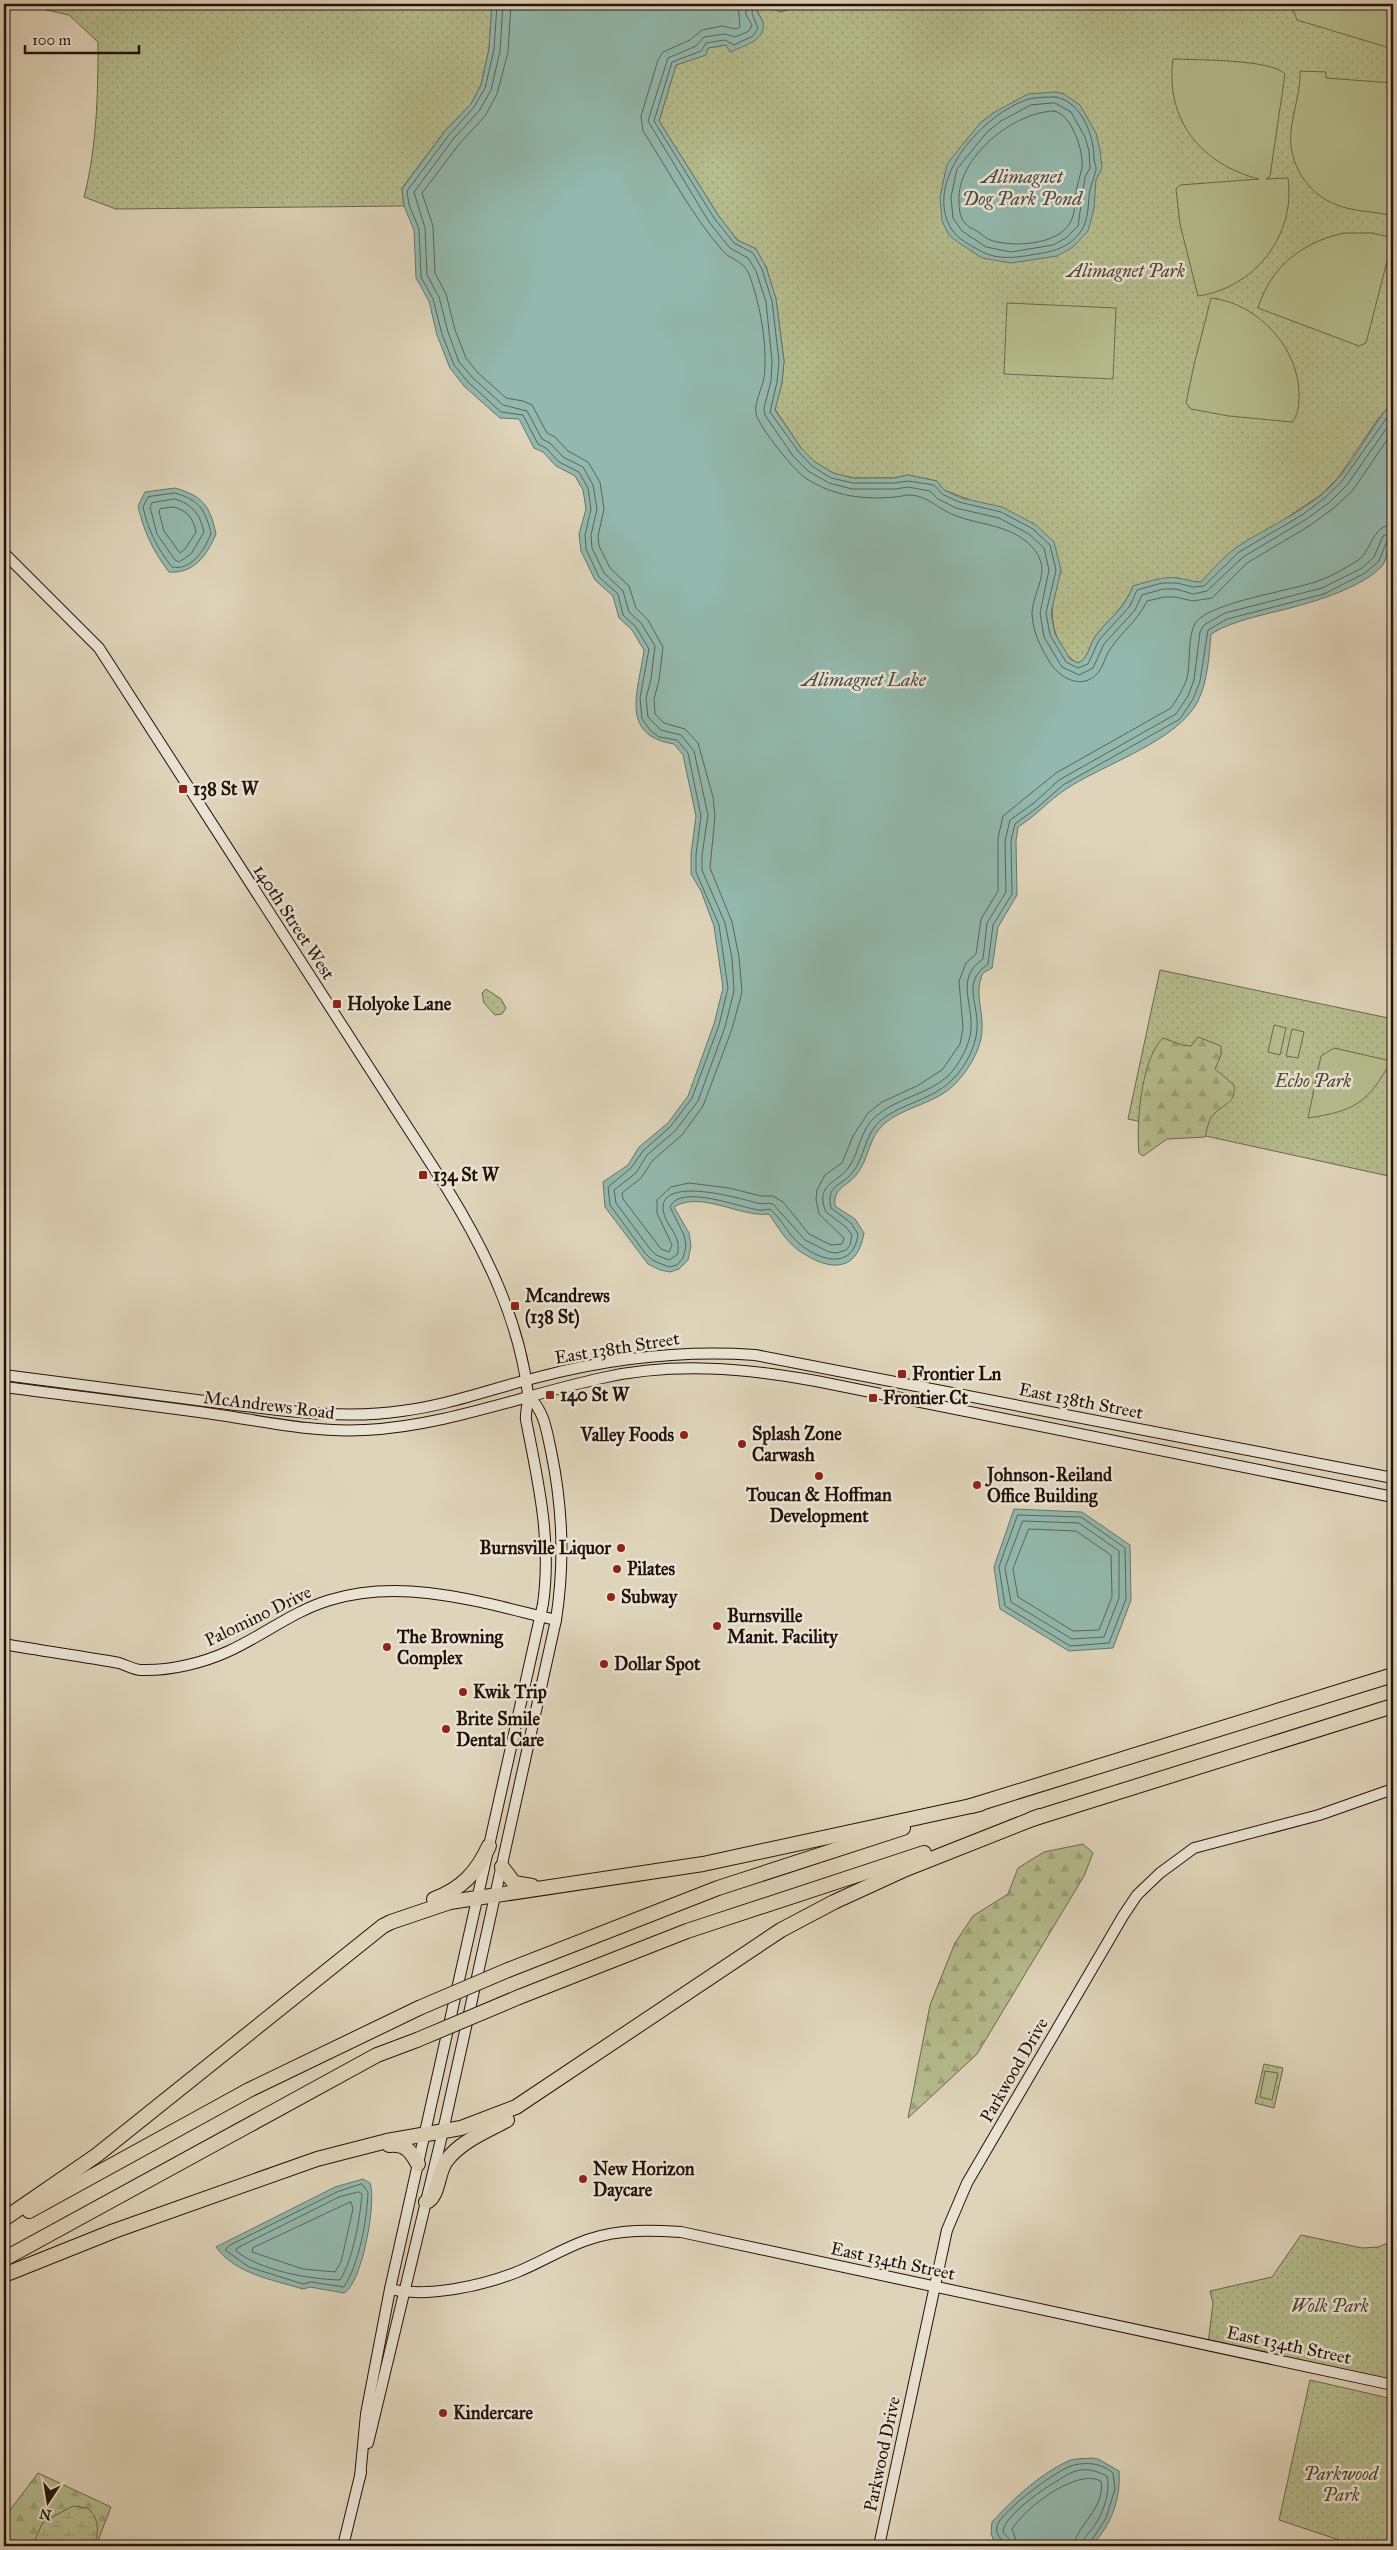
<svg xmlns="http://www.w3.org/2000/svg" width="1397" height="2550" font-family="'IM FELL Great Primer',serif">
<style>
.grass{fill:url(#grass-dots);stroke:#6c674c}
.forest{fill:url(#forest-firs);stroke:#6c674c}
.wetland{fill:url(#wetland-marsh);stroke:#6c674c}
.pitch{fill:#b5bc8d;stroke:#6c674c}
.water{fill:#93b8ad;stroke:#66766c}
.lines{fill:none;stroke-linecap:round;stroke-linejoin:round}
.shore{stroke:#5a655c;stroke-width:1}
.secondary-casing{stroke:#22120b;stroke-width:12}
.highway-casing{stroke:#22120b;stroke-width:16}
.secondary{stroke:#eae3d2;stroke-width:10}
.highway{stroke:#dfd4b9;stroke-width:14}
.highway-bridge-casing{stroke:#22120b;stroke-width:16;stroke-linecap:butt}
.highway-bridge{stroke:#dfd4b9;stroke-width:14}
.poi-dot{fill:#8f2418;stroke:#eae3d2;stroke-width:2}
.labels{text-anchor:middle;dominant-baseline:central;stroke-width:5;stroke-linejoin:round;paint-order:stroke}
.park-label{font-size:18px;font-style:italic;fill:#4e4532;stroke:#eae3d2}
.poi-label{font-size:18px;font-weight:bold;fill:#22120b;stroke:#eae3d2;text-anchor:start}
.street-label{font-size:18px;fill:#22120b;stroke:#eae3d2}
.water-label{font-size:19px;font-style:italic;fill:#4a4c44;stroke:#eae3d2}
</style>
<defs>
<pattern id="grass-dots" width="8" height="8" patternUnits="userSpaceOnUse" patternTransform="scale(1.25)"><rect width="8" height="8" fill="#b5bc8d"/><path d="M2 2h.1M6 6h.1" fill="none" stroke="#9ba178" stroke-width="1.8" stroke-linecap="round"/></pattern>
<pattern id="forest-firs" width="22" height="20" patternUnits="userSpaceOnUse" patternTransform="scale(1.25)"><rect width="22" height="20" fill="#b5bc8d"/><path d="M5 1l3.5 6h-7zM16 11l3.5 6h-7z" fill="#9ba178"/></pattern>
<pattern id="wetland-marsh" width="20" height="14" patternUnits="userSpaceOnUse" patternTransform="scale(1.25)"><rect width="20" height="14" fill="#b5bc8d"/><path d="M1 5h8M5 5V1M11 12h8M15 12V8" fill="none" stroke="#9ba178"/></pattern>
</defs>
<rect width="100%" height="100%" fill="#dfd4b9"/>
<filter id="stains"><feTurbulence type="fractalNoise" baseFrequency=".004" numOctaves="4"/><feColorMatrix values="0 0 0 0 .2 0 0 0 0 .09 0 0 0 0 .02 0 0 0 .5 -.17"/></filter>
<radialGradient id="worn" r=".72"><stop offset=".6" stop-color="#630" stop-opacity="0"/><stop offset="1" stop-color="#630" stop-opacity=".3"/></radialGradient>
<g class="grass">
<path d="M20 4H492L489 49 481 85 471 104 445 131 402 188 404 206 116 209 84 197C97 146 98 94 98 42L69 15Z"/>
<path d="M794 4H1393V401L1376 422 1338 478 1322 494 1272 528 1236 548 1201 582H1193L1177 578 1133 586C1123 611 1109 617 1095 637 1089 646 1089 658 1078 663 1070 659 1067 655 1062 647 1046 619 1053 600 1061 570L975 502 944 490 937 481 908 475 894 478H853L833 473 815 462 801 448 775 409 782 383 784 361 776 299 766 267 756 249 737 240 718 215 659 121 676 65 705 55 708 48 726 45 762 20 756 8 764 5 780 12 793 8Z"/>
<path d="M1160 970 1393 1019V1177L1128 1119Z"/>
<path d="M486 989 501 999 506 1008 502 1014 495 1015 484 1003 482 993Z"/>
<path d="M1264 2064 1283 2068 1274 2108 1255 2103Z"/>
<path d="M1301 2235 1362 2248 1378 2247 1393 2241V2385L1208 2344 1213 2303 1210 2291 1272 2277Z"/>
<path d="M1310 2380 1393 2399V2546H1357L1279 2520Z"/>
</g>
<g class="forest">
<path d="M1198 1037 1221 1046V1055L1215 1069 1234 1085C1236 1104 1224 1103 1213 1115 1208 1120 1207 1131 1205 1137L1167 1139 1143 1156 1139 1153C1136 1124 1141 1059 1163 1038L1182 1045 1191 1046Z"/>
<path d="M1083 1844 1093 1853 1084 1876 977 2054 908 2118 930 2005 955 1943 973 1916 1008 1894 1018 1868 1044 1852Z"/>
<path d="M38 2473 111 2507 96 2546H93L95 2543 91 2511 78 2506 55 2515 32 2546H4L7 2514Z"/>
</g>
<path class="wetland" d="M73 2506 87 2508C99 2516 100 2534 93 2546H32L43 2522Z"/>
<g class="pitch">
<path d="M1291 4H1393V49L1297 20Z"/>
<path d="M1173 59C1197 60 1270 59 1285 74L1270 176 1266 179 1288 178C1296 236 1254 288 1198 296L1180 224 1176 189 1180 185 1259 179C1201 164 1165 120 1173 59Z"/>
<path d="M1300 71 1326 72V78L1393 83V216C1375 211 1354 212 1337 205 1307 194 1288 163 1291 132 1293 111 1301 91 1300 71Z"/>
<path d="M1344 233H1372L1393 238 1366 343 1359 346 1258 308C1271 266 1303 242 1344 233Z"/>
<path d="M1211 298C1258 303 1300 349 1299 396 1299 404 1298 416 1292 422L1229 416 1191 409 1186 403 1194 365Z"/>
<path d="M1007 303 1116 308 1113 379 1004 374Z"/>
<path d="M1274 1025 1286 1028 1280 1055 1268 1052Z"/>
<path d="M1292 1029 1304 1032 1298 1058 1286 1056Z"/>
<path d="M1334 1048 1391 1061C1368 1103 1355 1111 1308 1118L1321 1056Z"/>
<path d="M1265 2071 1278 2073 1272 2100 1260 2097Z"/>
</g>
<g class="water">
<path d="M492 4H794L793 8 780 12 764 5 756 8C757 14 761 17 763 22 767 40 743 46 730 52L726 45 708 48 706 55 676 65 659 121 718 215 737 240 756 249 766 267 776 299 784 361 782 383 775 410 801 448 815 462 833 473 853 478H894L908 475 937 481 944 490 961 498 1002 507 1036 525 1054 542 1061 570 1051 613 1055 634 1070 659 1078 663C1088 659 1089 646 1095 637 1109 617 1123 612 1133 586 1147 582 1163 576 1177 578 1186 579 1192 582 1201 582 1212 570 1223 557 1237 547 1264 529 1295 516 1321 495 1352 470 1367 431 1393 401 1393 437 1397 536 1384 563 1371 583 1323 599 1301 605 1271 614 1237 618 1211 634 1209 656 1208 680 1198 701 1178 741 1104 764 1066 789 1049 800 1036 816 1018 827L1016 841 1017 895 998 927 992 968 983 973C974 993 983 1008 982 1029 982 1048 969 1069 956 1083 937 1104 904 1106 884 1124 868 1138 869 1159 857 1174 847 1187 833 1187 835 1206L855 1219 864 1233C857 1274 828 1271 798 1250 786 1241 777 1226 769 1214 742 1218 700 1190 674 1207L689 1233 691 1246 688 1260 679 1269 670 1272 660 1270 648 1264 605 1207 603 1182 628 1165 639 1147 668 1123 688 1096 714 1024 723 988 714 926 701 891 691 874V854L696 816 683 755 674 744C618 735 639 690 644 650L632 630 619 618 613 596 595 580 581 551 579 534 586 509 583 490 575 476 556 466 543 452 534 448 519 419 500 418 464 386 450 368 437 335 429 301 416 278 414 230 404 206 402 189 445 131 471 104 481 85 489 49Z"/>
<path d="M1056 92 1064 94 1080 105 1096 133 1100 150 1102 168 1096 180 1094 208 1088 231 1073 247 1057 256 1011 263 982 258 955 240 949 235 942 221 940 197 947 164 980 123 995 112 1028 94Z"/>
<path d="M175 488C203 496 210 506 216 534 207 555 194 574 169 572 153 551 144 532 138 506L145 492Z"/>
<path d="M1014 1509 1082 1512 1130 1545 1131 1600 1113 1648 1069 1651 1000 1609 994 1567Z"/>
<path d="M363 2179 370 2183C377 2201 362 2284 344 2293L310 2287 303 2289C274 2280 235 2274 216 2247L335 2187Z"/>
<path d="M1092 2458 1098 2459 1119 2471C1121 2499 1111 2526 1091 2546H1004L995 2543 991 2534 992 2522C1014 2498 1039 2475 1068 2461 1075 2458 1085 2459 1092 2458Z"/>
</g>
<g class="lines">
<g class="shore">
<path d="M497 4 494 50 485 88 474 107 449 135 407 191 409 205 419 229 421 277 433 299 442 334 454 365 468 382 501 412 523 415 538 444 546 448 559 462 579 472 588 488 591 509 585 535 586 549 599 577 618 594 623 615 636 627 649 649 640 698 642 719 651 731 659 737 677 740 688 753 701 816 696 855V872L719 925 728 988 719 1025 692 1098 671 1126 643 1151 631 1168 608 1187 610 1205 645 1253 652 1260 669 1267 677 1265 683 1258 686 1246 684 1235 670 1207C680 1183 741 1208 759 1210 762 1211 767 1209 770 1209 782 1219 788 1235 801 1245 822 1262 854 1269 858 1234L851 1223 831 1208C826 1185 840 1187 852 1173 865 1158 864 1134 881 1120 902 1103 933 1100 953 1079 965 1067 976 1047 977 1029 979 1002 961 983 988 964L993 925 1012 894 1011 841 1015 824 1038 807 1063 785 1180 719 1193 699 1200 681 1208 630 1227 619 1324 594 1365 573 1379 561 1387 541 1393 539"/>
<path d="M503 4 500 51 491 90 479 111 454 138 414 192 425 228 427 275 439 297 448 332 459 362 473 378 503 405 527 411 542 439 550 443 563 457 583 467 593 485 597 509 591 535 592 548 604 573 623 591 629 612 641 623 655 646 651 679 646 698 648 717 661 730 681 735 694 751 708 815 702 855V870L725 923 732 958 734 991 725 1027 698 1101 675 1131 647 1155 636 1173 614 1190 616 1203 650 1249 656 1255 669 1260 677 1255C683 1235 665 1227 663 1209 661 1175 742 1199 757 1203 762 1205 767 1202 773 1204L805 1240 829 1252 837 1253 846 1250 850 1245 852 1235 846 1227 826 1212C814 1184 838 1183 849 1167 860 1151 860 1130 875 1117 896 1098 927 1095 948 1076 959 1065 970 1045 971 1029 973 1002 955 978 983 959L987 923 1006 892 1005 841 1010 820 1034 803 1059 780 1176 714 1188 696 1194 680 1200 632 1204 625 1225 613 1322 588 1362 568 1374 557 1383 536 1393 532"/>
<path d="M511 4 508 52 497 94 485 116 460 143 422 193 433 226 435 273 446 294 455 330 466 358 478 373 506 398 523 401 532 405 547 433 555 437 568 451 588 462 600 482 604 509 598 536 599 546 610 568 629 586 636 608 648 620 663 647 659 680 654 699 655 714 664 723 685 729 698 743 713 797 715 816 710 868 732 922 739 957 742 992 732 1029 703 1106 682 1135 653 1160 641 1178 622 1193 623 1199 661 1249 669 1252 672 1245 657 1213V1200L671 1187 689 1183 729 1188 761 1196H773L783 1202 809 1234 831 1245 842 1244 844 1238 819 1214 816 1199 817 1190 825 1175 842 1163 853 1136 868 1113 882 1102 917 1086 942 1070 960 1044 963 1028 959 981 966 963 976 954 981 919 998 891V838L1003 816 1056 773 1171 708C1177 699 1183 690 1187 678 1191 663 1187 634 1196 622 1212 602 1290 591 1318 581 1330 577 1344 569 1355 562 1373 553 1370 525 1393 525"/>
<path d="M738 4 740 27 736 29 722 26 702 30 690 40 663 52 658 60 641 116 643 131C669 171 691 214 722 250 730 260 743 260 749 274 760 304 768 345 764 378 762 389 754 402 756 414 760 428 794 471 807 479 834 496 863 500 895 497 900 497 904 495 909 495 927 495 938 509 954 515 979 525 1005 524 1027 542 1035 549 1041 557 1042 569 1042 584 1032 599 1032 614 1033 632 1040 646 1049 661 1059 678 1082 691 1098 673 1104 666 1105 655 1111 648 1123 630 1137 622 1147 601L1164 597H1175L1193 601 1212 598 1247 563 1309 526 1335 507 1353 490 1393 431"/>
<path d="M746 4V15L752 25 749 31 735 37 725 34 704 37 696 46 668 58 648 121 709 222 730 248 748 258 756 271 766 302 772 361 771 381 764 408 765 415 793 456 808 471 829 483 852 489H895L908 487 930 491 938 499 956 508 999 518 1029 534 1044 548 1049 570 1040 613 1044 637 1062 667 1079 675 1093 668 1104 644 1135 610 1142 595 1163 589H1176L1193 594 1207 591 1243 557 1305 520 1330 502 1347 485 1393 419"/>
<path d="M753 4 752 14 758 28 753 36 734 45 725 40 706 43 701 51 672 62 654 121 714 218 734 243 753 253 762 269 772 301 779 361 777 382 770 412 798 451 812 466 831 478 853 483H894L908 481 934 485 942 494 959 502 1001 512 1033 529 1050 545 1056 570 1046 613 1050 635 1066 662 1078 668 1088 664 1099 640 1130 606 1137 590 1162 583H1177L1193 587 1204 586 1239 552 1302 515 1326 497 1342 481 1393 409"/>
<path d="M1056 97C1082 102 1094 136 1094 159 1094 163 1097 167 1096 170 1094 179 1090 186 1089 196 1088 209 1088 224 1078 235 1065 250 1049 252 1031 255 1014 258 995 260 979 250 971 246 957 238 952 230 921 181 984 113 1029 99 1037 97 1047 97 1056 97Z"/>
<path d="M1055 103 1071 112 1085 137 1089 151 1090 168 1085 177 1078 226 1066 238 1053 245 1011 252 986 247 962 231 953 218 951 197 957 169 987 132 1001 121 1031 105Z"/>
<path d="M1054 111C1072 114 1084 152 1082 168 1080 176 1077 185 1076 193 1075 203 1075 214 1070 223 1057 245 1015 247 993 241 986 239 983 235 977 231 973 229 968 227 965 223 960 218 959 209 959 202 956 158 1013 112 1054 111Z"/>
<path d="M175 493C199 500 205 509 211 533 205 550 191 571 172 567 157 548 148 530 143 507L148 497Z"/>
<path d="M175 499C193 505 200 514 204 532L191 554 179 562 175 560 157 534 150 507 152 503Z"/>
<path d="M174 507C188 511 193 518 196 532L185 549 180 553 164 531 159 512 160 509Z"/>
<path d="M1018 1515 1081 1517 1125 1548 1126 1599 1109 1643 1070 1646 1005 1606 999 1567Z"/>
<path d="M1023 1521 1079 1523 1119 1551V1598L1104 1637 1072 1639 1011 1602 1005 1568Z"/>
<path d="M1029 1529 1076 1531 1111 1555 1112 1597 1099 1630 1073 1631 1018 1597 1013 1569Z"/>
<path d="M362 2184 368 2192C367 2220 359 2264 344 2287L311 2282 303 2284 249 2267 225 2250 230 2245 337 2192Z"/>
<path d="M359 2192 362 2194C360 2218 353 2260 340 2280 308 2279 262 2271 236 2251L237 2248 339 2197Z"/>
<path d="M351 2202 353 2209 341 2262 335 2272 303 2269 252 2252 253 2248Z"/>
<path d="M1004 2546C1003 2538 995 2536 997 2526 1000 2512 1059 2468 1074 2465 1088 2462 1101 2463 1113 2473L1115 2489 1106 2518 1088 2546"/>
<path d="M1010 2546 1009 2539 1003 2532C1003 2514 1057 2479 1073 2472 1085 2467 1097 2471 1107 2476 1111 2493 1102 2516 1092 2529 1087 2536 1082 2538 1082 2546"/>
<path d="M1018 2546 1012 2529C1025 2508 1076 2468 1101 2481 1106 2508 1075 2527 1074 2546"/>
</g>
<g class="secondary-casing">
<g id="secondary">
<path d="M4 553 99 648 446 1187C485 1250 519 1319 528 1394 529 1402 525 1411 526 1420 538 1481 552 1541 543 1604L390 2289 366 2414 360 2477"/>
<path d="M4 1375C76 1385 148 1394 220 1403 280 1410 342 1420 402 1411 450 1405 496 1387 543 1376 613 1358 683 1350 755 1355L1393 1478"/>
<path d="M4 1387C73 1396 143 1404 213 1414 263 1421 313 1433 365 1430 445 1426 524 1395 602 1378 673 1362 745 1368 816 1381L1393 1497"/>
<path d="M4 1644C42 1651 81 1656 119 1663 126 1665 134 1670 141 1670 170 1671 203 1663 229 1651 264 1635 293 1611 330 1600 405 1577 483 1603 556 1620"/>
<path d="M390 2289C427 2298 482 2286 517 2272 542 2262 565 2247 590 2239 620 2229 651 2230 681 2232L1393 2385"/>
<path d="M368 2443 443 2131 556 1620C565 1562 563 1508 551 1451 546 1428 545 1413 528 1395"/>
<path d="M343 2546 361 2472"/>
<path d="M879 2546 947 2230 967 2183 1123 1916 1137 1895 1160 1873 1194 1848 1319 1815 1393 1789"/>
</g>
</g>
<g class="highway-casing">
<g id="highway">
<path d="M971 1806 1393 1675"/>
<path d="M1032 1819 1393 1706"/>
<path d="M502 1867 514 1883 532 1886"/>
<path d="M434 1899C462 1889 477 1872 489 1846"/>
<path d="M508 1970 718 1888 903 1828"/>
<path d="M519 1997 687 1931 924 1853"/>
<path d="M389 2145C405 2143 411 2151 418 2164"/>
<path d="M426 2202C439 2197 437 2173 446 2161 461 2141 485 2132 507 2120"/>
<path d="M29 2211 249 2090 419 2008"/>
<path d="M4 2219 97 2155 383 1926 391 1922 450 1902 703 1864 980 1804"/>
<path d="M4 2259 377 2055 417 2040"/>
<path d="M4 2275 114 2231 317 2159 387 2141 461 2128 516 2107 781 1930 834 1902 906 1869 1040 1816"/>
</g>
</g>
<use href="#secondary" class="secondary"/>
<use href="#highway" class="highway"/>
<g class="highway-bridge-casing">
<g id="highway-bridge">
<path d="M419 2008 508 1970"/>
<path d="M417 2040 519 1997"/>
</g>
</g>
<use href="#highway-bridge" class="highway-bridge"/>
</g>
<g class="poi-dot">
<rect x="178" y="784" width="10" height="10" rx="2.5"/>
<rect x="332" y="999" width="10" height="10" rx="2.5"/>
<rect x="418" y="1170" width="10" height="10" rx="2.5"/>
<rect x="510" y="1301" width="10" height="10" rx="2.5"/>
<rect x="897" y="1369" width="10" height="10" rx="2.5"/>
<rect x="545" y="1390" width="10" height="10" rx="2.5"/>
<rect x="868" y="1393" width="10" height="10" rx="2.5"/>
<circle cx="684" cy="1435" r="5"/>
<circle cx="742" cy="1444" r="5"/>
<circle cx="819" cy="1476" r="5"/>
<circle cx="977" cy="1485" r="5"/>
<circle cx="621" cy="1548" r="5"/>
<circle cx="617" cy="1569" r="5"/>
<circle cx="611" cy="1597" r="5"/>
<circle cx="717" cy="1626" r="5"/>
<circle cx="387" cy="1647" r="5"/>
<circle cx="604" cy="1664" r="5"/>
<circle cx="463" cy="1692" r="5"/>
<circle cx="446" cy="1729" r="5"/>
<circle cx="583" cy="2179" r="5"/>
<circle cx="443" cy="2413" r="5"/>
</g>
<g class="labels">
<g class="park-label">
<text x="1126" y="271">Alimagnet Park</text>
<text x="1313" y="1081">Echo Park</text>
<text x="1330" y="2306">Wolk Park</text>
<text x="1341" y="2474">Parkwood<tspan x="1341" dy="21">Park</tspan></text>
</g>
<g class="poi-label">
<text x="193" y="789">138 St W</text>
<text x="347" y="1004">Holyoke Lane</text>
<text x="433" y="1175">134 St W</text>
<text x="525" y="1296">Mcandrews<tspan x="525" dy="21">(138 St)</tspan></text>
<text x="912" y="1374">Frontier Ln</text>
<text x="560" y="1395">140 St W</text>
<text x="883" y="1398">Frontier Ct</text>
<text x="752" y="1434">Splash Zone<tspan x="752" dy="21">Carwash</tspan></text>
<text x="674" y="1435" text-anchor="end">Valley Foods</text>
<text x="987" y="1475">Johnson-Reiland<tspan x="987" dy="21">Office Building</tspan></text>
<text x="819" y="1495" text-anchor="middle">Toucan &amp; Hoffman<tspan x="819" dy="21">Development</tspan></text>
<text x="611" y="1548" text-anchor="end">Burnsville Liquor</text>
<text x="627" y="1569">Pilates</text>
<text x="621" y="1597">Subway</text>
<text x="727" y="1616">Burnsville<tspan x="727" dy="21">Manit. Facility</tspan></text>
<text x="397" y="1637">The Browning<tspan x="397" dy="21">Complex</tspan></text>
<text x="614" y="1664">Dollar Spot</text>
<text x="473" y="1692">Kwik Trip</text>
<text x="456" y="1719">Brite Smile<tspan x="456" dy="21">Dental Care</tspan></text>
<text x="593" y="2169">New Horizon<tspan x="593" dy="21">Daycare</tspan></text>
<text x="453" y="2413">Kindercare</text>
</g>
<g class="street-label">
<text transform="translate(294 922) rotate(57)">140th Street West</text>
<text transform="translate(617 1348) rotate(-9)">East 138th Street</text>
<text transform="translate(1081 1401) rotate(11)">East 138th Street</text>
<text transform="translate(269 1405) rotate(7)">McAndrews Road</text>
<text transform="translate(258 1616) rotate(-26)">Palomino Drive</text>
<text transform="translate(1014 2070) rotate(-60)">Parkwood Drive</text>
<text transform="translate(893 2261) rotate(12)">East 134th Street</text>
<text transform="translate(1289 2345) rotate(12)">East 134th Street</text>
<text transform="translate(882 2454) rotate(-78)">Parkwood Drive</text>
</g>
<g class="water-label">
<text x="1022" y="176">Alimagnet<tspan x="1022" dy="22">Dog Park Pond</tspan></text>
<text x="864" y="679">Alimagnet Lake</text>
</g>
</g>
<rect width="1397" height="2550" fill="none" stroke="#dfd4b9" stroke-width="20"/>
<rect x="5" y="5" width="1387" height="2540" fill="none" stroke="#22120b" stroke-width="2.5"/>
<rect x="10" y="10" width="1377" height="2530" fill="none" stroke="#22120b"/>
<g transform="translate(48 2502) rotate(192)" stroke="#eae3d2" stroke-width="4" paint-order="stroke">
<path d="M0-4L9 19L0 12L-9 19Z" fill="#22120b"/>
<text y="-8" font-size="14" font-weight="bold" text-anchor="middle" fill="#22120b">N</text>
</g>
<path d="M25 45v8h114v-8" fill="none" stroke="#22120b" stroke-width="2.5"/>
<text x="32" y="45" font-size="15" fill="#22120b" stroke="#eae3d2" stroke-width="4" paint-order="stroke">100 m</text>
<rect width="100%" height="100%" filter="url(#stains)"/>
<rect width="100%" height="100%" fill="url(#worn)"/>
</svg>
